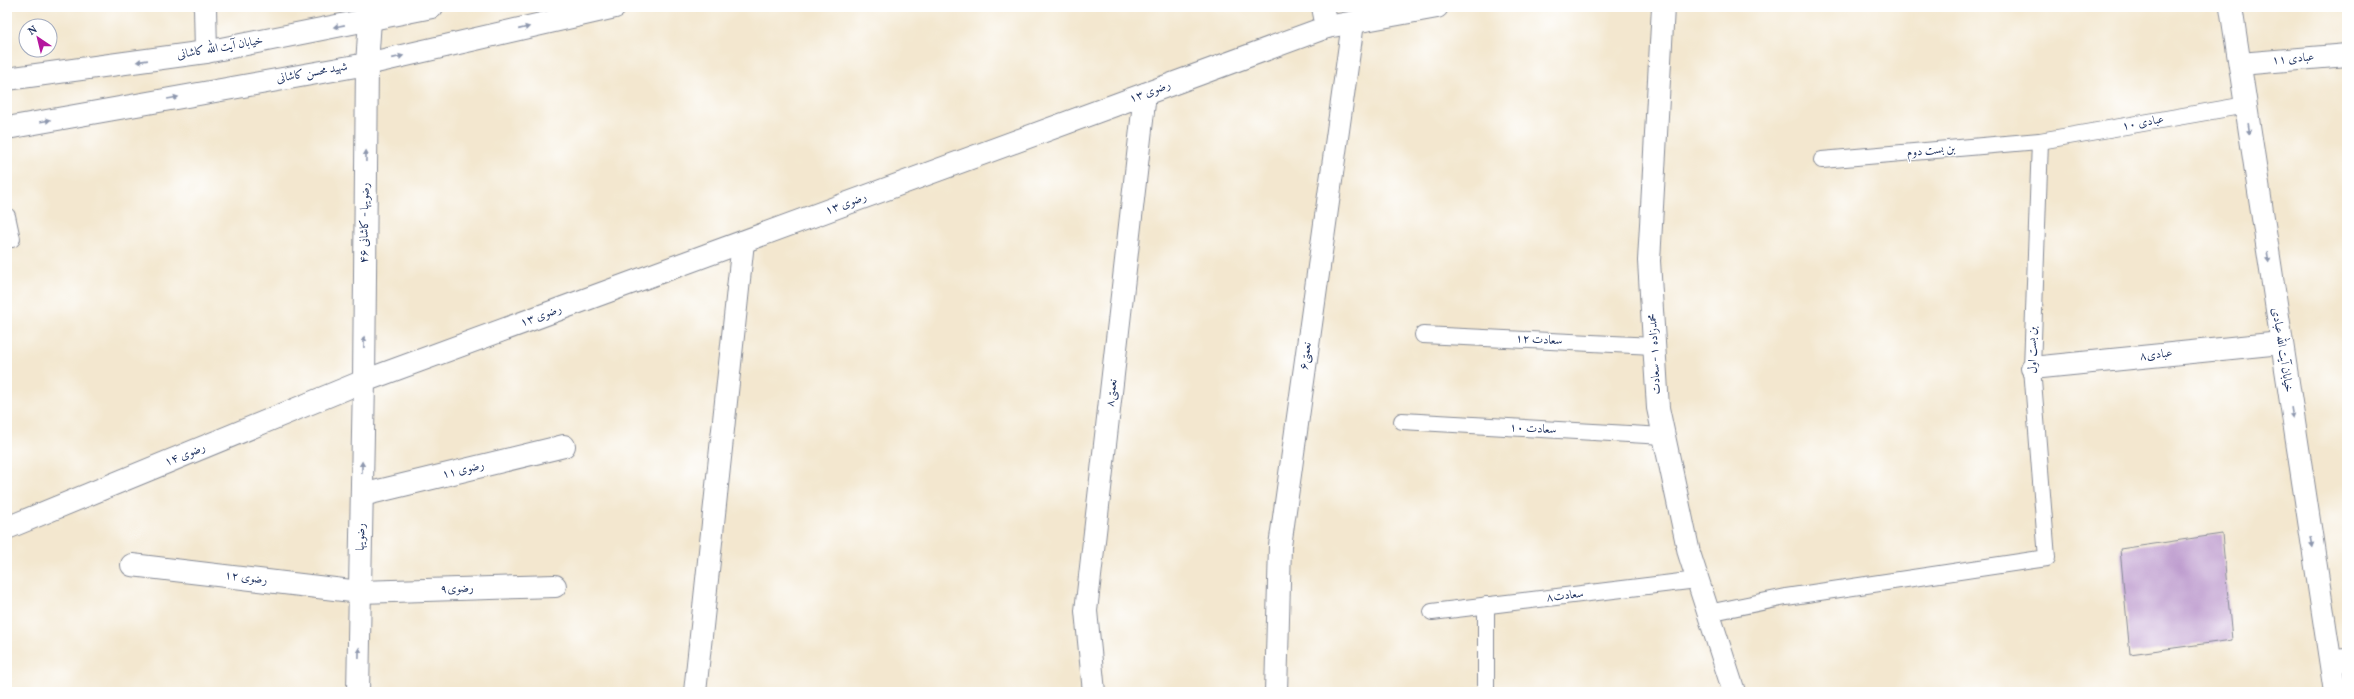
<svg xmlns="http://www.w3.org/2000/svg" width="2354" height="699" font-family="Vollkorn,Amiri,serif">
<style>
.building{fill:#bd9bce}
.lines{fill:none;stroke-linecap:round;stroke-linejoin:round}
.service-casing{stroke:#878b96;stroke-width:18}
.minor-casing{stroke:#878b96;stroke-width:24}
.tertiary-casing{stroke:#878b96;stroke-width:24}
.secondary-casing{stroke:#878b96;stroke-width:24}
.primary-casing{stroke:#878b96;stroke-width:24}
.service{stroke:#fff;stroke-width:16}
.minor{stroke:#fff;stroke-width:22}
.tertiary{stroke:#fff;stroke-width:22}
.secondary{stroke:#fff;stroke-width:22}
.primary{stroke:#fff;stroke-width:22}
.oneway{fill:#8d97ae}
.labels{text-anchor:middle;dominant-baseline:central;stroke-width:3;stroke-linejoin:round;paint-order:stroke}
.street-label{font-size:12px;fill:#1b2f5e;stroke:#fff}
</style>
<rect width="100%" height="100%" fill="#fff"/>
<filter id="ink" filterUnits="userSpaceOnUse"><feTurbulence type="fractalNoise" baseFrequency=".025" numOctaves="2"/><feDisplacementMap in="SourceGraphic" scale="8" xChannelSelector="R" yChannelSelector="G"/><feConvolveMatrix kernelMatrix="1 2 1 2 8 2 1 2 1" color-interpolation-filters="sRGB"/></filter>
<filter id="wash" filterUnits="userSpaceOnUse"><feTurbulence type="fractalNoise" baseFrequency=".012" numOctaves="4" result="noise"/><feDisplacementMap in="SourceGraphic" scale="16" xChannelSelector="R" yChannelSelector="G"/><feGaussianBlur stdDeviation="0.9" result="paint"/><feColorMatrix in="noise" values="0 0 0 0 0 0 0 0 0 0 0 0 0 0 0 0 0 1.4 0 .05"/><feComposite in="paint" operator="in"/></filter>
<g filter="url(#wash)">
<rect width="100%" height="100%" fill="#f3e7cf"/>
<g id="blocks">
<path class="building" d="M2222 534 2232 640 2130 654 2120 549Z"/>
</g>
</g>
<g filter="url(#ink)">
<use href="#blocks" fill-opacity="0" stroke="#878b96" stroke-width="1"/>
<g class="lines">
<g class="service-casing">
<g id="service">
<path d="M1822 160 2040 141 2246 105"/>
<path d="M7 216 12 239"/>
<path d="M1423 335 1654 346"/>
<path d="M1402 421 1664 436"/>
<path d="M1486 605V692"/>
<path d="M1432 612 1697 580"/>
<path d="M1708 613 1786 597 2047 558 2032 368 2040 141"/>
</g>
</g>
<g class="minor-casing">
<g id="minor">
<path d="M205 7 206 52"/>
<path d="M1323 7 1327 27"/>
<path d="M1663 7 1649 261 1658 408 1689 553 1734 692"/>
<path d="M2240 64 2347 55"/>
<path d="M2032 368 2281 343"/>
<path d="M362 495 564 446"/>
<path d="M7 528 364 381 1327 27 1437 7"/>
<path d="M132 565 360 592 555 586"/>
<path d="M358 692 364 381 367 64"/>
<path d="M695 692 743 242"/>
<path d="M1094 692 1086 611 1145 94"/>
<path d="M1276 692 1280 546 1353 23"/>
</g>
</g>
<g class="tertiary-casing">
<path id="tertiary" d="M2331 661 2347 660"/>
</g>
<g class="secondary-casing">
<g id="secondary">
<path d="M367 64 370 20"/>
<path d="M7 79 206 52 432 7"/>
<path d="M7 128 367 64 615 7"/>
</g>
</g>
<g class="primary-casing">
<path id="primary" d="M2231 7 2335 692"/>
</g>
<use href="#service" class="service"/>
<use href="#minor" class="minor"/>
<use href="#tertiary" class="tertiary"/>
<use href="#secondary" class="secondary"/>
<use href="#primary" class="primary"/>
</g>
<defs><path id="oneway-solid" d="M-6-.8H1V-3.2L6.5 0L1 3.2V.8H-6Z"/></defs>
<g class="oneway">
<use href="#oneway-solid" transform="translate(339 26) rotate(169)"/>
<use href="#oneway-solid" transform="translate(524 28) rotate(-13)"/>
<use href="#oneway-solid" transform="translate(398 57) rotate(-13)"/>
<use href="#oneway-solid" transform="translate(142 61) rotate(172)"/>
<use href="#oneway-solid" transform="translate(173 98) rotate(-10)"/>
<use href="#oneway-solid" transform="translate(45 121) rotate(-10)"/>
<use href="#oneway-solid" transform="translate(2249 129) rotate(82)"/>
<use href="#oneway-solid" transform="translate(366 156) rotate(-89)"/>
<use href="#oneway-solid" transform="translate(2268 257) rotate(82)"/>
<use href="#oneway-solid" transform="translate(364 342) rotate(-89)"/>
<use href="#oneway-solid" transform="translate(2292 413) rotate(81)"/>
<use href="#oneway-solid" transform="translate(362 467) rotate(-89)"/>
<use href="#oneway-solid" transform="translate(2312 542) rotate(81)"/>
<use href="#oneway-solid" transform="translate(359 653) rotate(-89)"/>
</g>
</g>
<g class="labels">
<g class="street-label">
<text transform="translate(220 48) rotate(-10)">خیابان آیت الله کاشانی</text>
<text transform="translate(2293 59) rotate(-5)">عبادی ١١</text>
<text transform="translate(312 73) rotate(-10)">شهید محسن کاشانی</text>
<text transform="translate(1150 92) rotate(-20)">رضوی ۱۳</text>
<text transform="translate(2143 123) rotate(-10)">عبادی ۱۰</text>
<text transform="translate(1931 151) rotate(-5)">بن بست دوم</text>
<text transform="translate(846 204) rotate(-20)">رضوی ۱۳</text>
<text transform="translate(365 223) rotate(-89)">رضویها - کاشانی ۴۶</text>
<text transform="translate(541 316) rotate(-20)">رضوی ۱۳</text>
<text transform="translate(1539 340) rotate(3)">سعادت ۱۲</text>
<text transform="translate(2033 350) rotate(-90)">بن بست اول</text>
<text transform="translate(2282 350) rotate(81)">خیابان آیت الله عبادی</text>
<text transform="translate(1655 354) rotate(-93)">محمدزاده ۱ - سعادت</text>
<text transform="translate(2156 355) rotate(-6)">عبادی۸</text>
<text transform="translate(1306 356) rotate(-82)">نعمتی۶</text>
<text transform="translate(1112 393) rotate(-83)">نعمتی۸</text>
<text transform="translate(1533 429) rotate(3)">سعادت ۱۰</text>
<text transform="translate(185 455) rotate(-22)">رضوی ۱۴</text>
<text transform="translate(463 470) rotate(-14)">رضوی ۱۱</text>
<text transform="translate(361 537) rotate(-89)">رضویها</text>
<text transform="translate(246 578) rotate(7)">رضوی ۱۲</text>
<text transform="translate(457 589) rotate(-2)">رضوی۹</text>
<text transform="translate(1565 596) rotate(-7)">سعادت۸</text>
</g>
</g>
<rect width="2354" height="699" fill="none" stroke="#fff" stroke-width="24"/>
<g transform="translate(38 38) rotate(325)"><circle r="19" fill="#ffffff" stroke="#a4acbf"/>
<path d="M0-3L7 15L0 10L-7 15Z" fill="#b5179e"/>
<text y="-6" font-size="11" font-weight="bold" text-anchor="middle" fill="#1b2f5e">N</text>
</g>
</svg>
